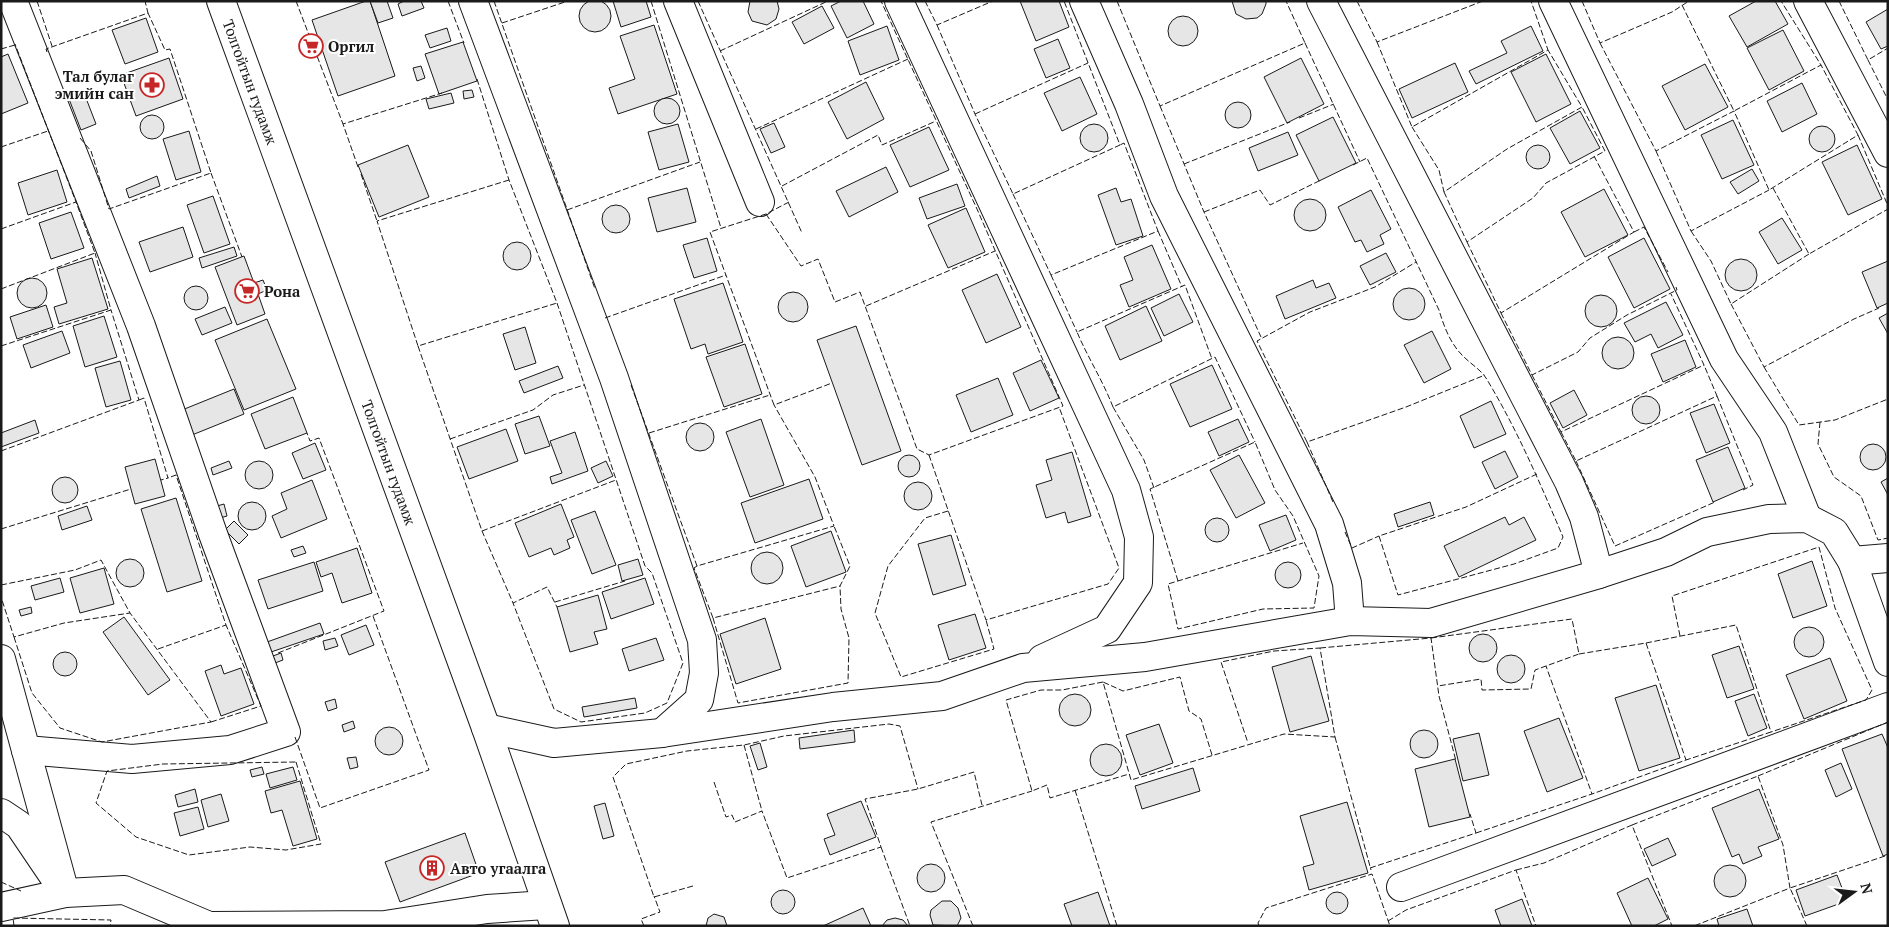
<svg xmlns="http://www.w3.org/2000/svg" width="1889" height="927" font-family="'PT Serif',serif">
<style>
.building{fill:#e6e6e6;stroke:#1a1a1a}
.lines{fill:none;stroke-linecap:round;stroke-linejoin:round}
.street-casing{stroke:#1a1a1a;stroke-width:30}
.secondary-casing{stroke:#1a1a1a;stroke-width:30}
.street{stroke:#fff;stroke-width:28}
.secondary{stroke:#fff;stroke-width:28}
.fence{stroke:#1a1a1a;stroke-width:1;stroke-dasharray:6 2.5;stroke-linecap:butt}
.labels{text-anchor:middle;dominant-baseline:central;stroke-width:4;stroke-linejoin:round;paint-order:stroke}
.poi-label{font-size:15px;font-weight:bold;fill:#1a1a1a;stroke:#fff;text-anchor:start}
.street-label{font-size:15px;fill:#1a1a1a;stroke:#fff}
</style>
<rect width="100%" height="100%" fill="#fff"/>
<g class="building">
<circle cx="595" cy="16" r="16"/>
<path d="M366 1H370L395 76 338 96 312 20Z"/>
<path d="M370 1H387L393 18 378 23Z"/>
<path d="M404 1H421L424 8 402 16 398 4Z"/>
<path d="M613 1H646L651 17 621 27Z"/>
<path d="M750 1H777L779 9 776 19 767 25 752 21 748 12Z"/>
<path d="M841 1H863L874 24 847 38 831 6Z"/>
<path d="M1020 1H1059L1069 27 1036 41Z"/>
<path d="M1232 1H1266V4L1262 14 1257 18 1246 19 1236 14Z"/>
<path d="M1756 1H1775L1788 24 1747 47 1729 16Z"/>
<path d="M822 6 834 28 804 44 792 22Z"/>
<path d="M1888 9V46L1881 49 1866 22Z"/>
<circle cx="1183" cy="31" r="15"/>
<path d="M146 18 158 52 125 64 112 30Z"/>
<path d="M654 25 677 94 618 114 609 88 635 79 620 36Z"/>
<path d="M887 26 899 60 860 75 848 41Z"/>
<path d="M1531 26 1543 51 1476 84 1469 71 1507 53 1501 41Z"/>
<path d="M447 28 451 41 430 48 425 35Z"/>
<path d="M1783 30 1804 71 1769 90 1747 48Z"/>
<path d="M1058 39 1070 68 1046 78 1034 49Z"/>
<path d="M463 42 477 81 439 94 425 54Z"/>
<path d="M8 54 28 103 1 114V57Z"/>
<path d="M1546 54 1571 104 1536 122 1511 72Z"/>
<path d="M169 58 183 99 136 116 121 75Z"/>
<path d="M1301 58 1324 104 1287 123 1264 77Z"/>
<path d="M1455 63 1468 92 1412 118 1399 89Z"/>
<path d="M1705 64 1728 107 1685 130 1662 86Z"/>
<path d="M421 66 425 78 417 81 413 68Z"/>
<path d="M1080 77 1097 114 1062 131 1044 93Z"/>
<path d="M866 82 884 119 847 139 828 102Z"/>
<path d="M1802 83 1817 114 1782 132 1767 101Z"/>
<path d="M472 90 474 97 464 99 463 91Z"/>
<path d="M84 93 96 124 81 130 69 99Z"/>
<path d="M451 93 454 103 429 109 426 99Z"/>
<circle cx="667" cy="111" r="13"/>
<circle cx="1238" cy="115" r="13"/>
<path d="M1580 111 1600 148 1570 164 1550 128Z"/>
<circle cx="152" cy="127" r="12"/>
<path d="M1333 117 1356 163 1319 181 1296 135Z"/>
<path d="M1733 120 1754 165 1722 179 1701 135Z"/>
<path d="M774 123 785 147 771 153 760 129Z"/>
<circle cx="1094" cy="138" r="14"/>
<path d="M678 124 689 162 659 170 648 132Z"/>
<circle cx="1822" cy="139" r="13"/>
<path d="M929 127 949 170 910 187 890 145Z"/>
<path d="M189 131 201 172 176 180 163 139Z"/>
<path d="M1288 132 1298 155 1258 171 1249 148Z"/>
<circle cx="1538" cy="157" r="12"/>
<path d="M408 145 429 197 379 217 358 165Z"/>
<path d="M1857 145 1882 199 1848 215 1822 162Z"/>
<path d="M886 167 898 192 849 217 836 191Z"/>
<path d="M1752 169 1759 181 1738 194 1730 182Z"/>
<path d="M57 170 67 202 28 215 18 183Z"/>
<path d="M157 176 160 186 129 198 126 189Z"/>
<path d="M957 184 965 206 927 219 919 198Z"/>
<path d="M687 188 696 222 657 232 648 198Z"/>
<path d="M1116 188 1121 202 1131 199 1143 236 1116 245 1098 195Z"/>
<path d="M1604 189 1628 235 1585 257 1561 212Z"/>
<path d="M1371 190 1391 229 1380 235 1384 244 1367 252 1361 240 1355 242 1338 207Z"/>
<path d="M213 196 230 244 204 253 187 205Z"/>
<circle cx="1310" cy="215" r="16"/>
<circle cx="616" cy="219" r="14"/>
<path d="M966 208 985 252 948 268 928 225Z"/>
<path d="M71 212 84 248 51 259 39 223Z"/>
<path d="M1782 218 1802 250 1778 264 1759 232Z"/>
<path d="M183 227 193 257 150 272 139 242Z"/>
<path d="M707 238 717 271 694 278 683 245Z"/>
<path d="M1644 238 1670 289 1634 308 1608 257Z"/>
<circle cx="517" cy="256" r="14"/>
<path d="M1152 245 1171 289 1129 307 1120 285 1133 280 1124 257Z"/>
<path d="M234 247 237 256 202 268 199 258Z"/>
<path d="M1386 253 1396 272 1370 285 1360 266Z"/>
<path d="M244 256 254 283 263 280 267 290 258 294 265 314 237 325 215 267Z"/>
<path d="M92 258 108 309 59 324 54 307 67 303 57 269Z"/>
<circle cx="1741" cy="275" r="16"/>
<path d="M1888 261V303L1877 308 1862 272Z"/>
<path d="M997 274 1021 327 986 343 962 290Z"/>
<circle cx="32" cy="293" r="15"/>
<path d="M1313 280 1316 288 1329 283 1336 298 1285 319 1276 296Z"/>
<path d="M723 283 743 342 708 354 705 344 691 349 674 299Z"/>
<circle cx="196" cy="298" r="12"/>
<circle cx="1409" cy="304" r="16"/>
<circle cx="793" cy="307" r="15"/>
<path d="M1179 294 1193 322 1164 336 1151 308Z"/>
<circle cx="1601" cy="311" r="16"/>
<path d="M1666 302 1683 335 1658 348 1651 334 1635 342 1624 323Z"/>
<path d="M46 305 53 327 17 339 10 317Z"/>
<path d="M1146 306 1162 341 1120 360 1105 326Z"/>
<path d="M225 307 232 323 202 335 195 319Z"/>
<path d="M1888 313V334L1879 318Z"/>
<path d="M104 316 117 357 85 367 73 326Z"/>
<path d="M267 319 296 389 244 410 215 340Z"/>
<path d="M856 326 901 451 862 465 817 340Z"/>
<path d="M525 327 536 363 515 370 503 334Z"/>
<path d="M62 331 70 353 31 368 23 345Z"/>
<path d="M1432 331 1451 369 1424 383 1404 345Z"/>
<circle cx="1618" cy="353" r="16"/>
<path d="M1685 340 1696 367 1663 382 1651 354Z"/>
<path d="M745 344 762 394 724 407 706 357Z"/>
<path d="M1041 360 1059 398 1030 411 1013 373Z"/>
<path d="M120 361 131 400 106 407 95 368Z"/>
<path d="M1212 365 1232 409 1190 427 1170 384Z"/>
<path d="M558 366 563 378 524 393 519 381Z"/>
<path d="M998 378 1013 415 971 432 956 395Z"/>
<path d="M234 389 244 414 192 435 182 410Z"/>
<path d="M1574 390 1587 415 1563 428 1550 403Z"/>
<circle cx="1646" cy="410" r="14"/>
<path d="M293 397 307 433 265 449 251 414Z"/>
<path d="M1491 401 1506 434 1474 448 1460 416Z"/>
<path d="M1714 404 1730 443 1706 453 1690 413Z"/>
<path d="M539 416 550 446 525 454 515 424Z"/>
<path d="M761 419 784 485 750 497 726 432Z"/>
<path d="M1238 419 1249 442 1219 456 1208 432Z"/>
<path d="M35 420 39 433 1 447V433Z"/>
<circle cx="700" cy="437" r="14"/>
<path d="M506 429 518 461 469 479 457 447Z"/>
<path d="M575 432 588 471 552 484 550 477 562 473 550 441Z"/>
<path d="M315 443 326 470 303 479 292 453Z"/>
<circle cx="1873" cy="457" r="13"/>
<path d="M1728 447 1745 488 1713 502 1696 460Z"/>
<path d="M1505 451 1518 477 1495 489 1482 462Z"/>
<path d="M1072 452 1091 516 1068 523 1065 512 1046 518 1036 485 1052 480 1046 460Z"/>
<circle cx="909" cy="466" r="11"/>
<path d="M1239 455 1265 503 1236 518 1210 470Z"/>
<path d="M155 459 165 496 135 504 125 467Z"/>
<path d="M229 461 232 468 213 475 211 468Z"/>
<path d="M606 461 613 476 598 483 591 468Z"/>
<circle cx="259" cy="475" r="14"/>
<circle cx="65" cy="490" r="13"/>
<path d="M1888 478V495L1881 482Z"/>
<path d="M809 479 823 519 755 543 741 503Z"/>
<path d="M312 480 327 519 281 538 272 516 287 509 281 493Z"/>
<circle cx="918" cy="496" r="14"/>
<path d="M176 498 202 581 167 592 141 509Z"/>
<path d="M1430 502 1434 515 1398 527 1394 514Z"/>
<circle cx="252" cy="516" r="14"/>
<path d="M224 504 227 516 220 518 217 506Z"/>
<path d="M561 504 574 537 567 540 570 548 554 555 551 548 529 557 515 523Z"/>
<path d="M87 506 92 520 62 530 58 516Z"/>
<path d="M595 511 616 565 592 574 571 520Z"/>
<path d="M1286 515 1296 540 1270 551 1259 525Z"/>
<path d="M1505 517 1509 525 1524 517 1536 540 1459 577 1444 546Z"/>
<circle cx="1217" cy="530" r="12"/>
<path d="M234 521 248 535 239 544 225 530Z"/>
<path d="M831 531 846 572 806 587 791 546Z"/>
<path d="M951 535 966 585 933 595 918 544Z"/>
<path d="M303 546 306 553 294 557 291 550Z"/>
<path d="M357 548 372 593 342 603 332 573 321 577 316 562Z"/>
<circle cx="767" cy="568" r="16"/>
<path d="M638 559 643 575 622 581 618 565Z"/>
<circle cx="130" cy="573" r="14"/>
<path d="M1812 561 1827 606 1793 618 1778 574Z"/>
<path d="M314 562 323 591 268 609 258 580Z"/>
<circle cx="1288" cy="575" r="13"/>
<path d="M104 568 114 604 80 613 70 578Z"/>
<path d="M60 578 64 592 35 600 31 586Z"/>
<path d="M645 578 654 604 611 619 602 592Z"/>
<path d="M598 595 607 629 594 632 598 644 570 652 557 607Z"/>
<path d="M31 607 32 613 21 616 19 610Z"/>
<path d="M975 614 986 648 949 660 938 625Z"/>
<path d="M124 617 170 680 148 695 103 632Z"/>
<path d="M765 618 781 669 736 684 720 634Z"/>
<path d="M320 623 324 634 271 652 267 642Z"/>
<path d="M366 625 374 645 349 655 341 635Z"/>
<circle cx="1809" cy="642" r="15"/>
<circle cx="1483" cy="648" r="14"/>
<path d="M335 638 338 646 325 650 323 641Z"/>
<path d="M656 638 664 660 629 671 622 649Z"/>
<path d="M1739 646 1754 689 1727 698 1712 655Z"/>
<circle cx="65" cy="664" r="12"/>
<path d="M281 653 283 660 275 663 273 656Z"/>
<circle cx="1511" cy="669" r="14"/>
<path d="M1311 656 1329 721 1290 732 1272 667Z"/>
<path d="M1830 658 1847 701 1804 719 1786 675Z"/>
<path d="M221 665 224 674 241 668 254 704 221 716 205 671Z"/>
<path d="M1656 685 1680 758 1639 771 1615 698Z"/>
<circle cx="1075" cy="710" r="16"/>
<path d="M1754 694 1767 728 1748 736 1735 701Z"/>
<path d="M635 698 637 708 584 717 582 707Z"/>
<path d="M335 699 337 708 328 711 325 702Z"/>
<path d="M1559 718 1583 778 1547 792 1524 731Z"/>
<path d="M353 721 355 728 344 732 342 725Z"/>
<path d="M1159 724 1173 763 1140 775 1126 735Z"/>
<circle cx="389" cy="741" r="14"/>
<path d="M854 730 855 742 800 749 799 738Z"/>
<circle cx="1424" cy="744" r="14"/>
<path d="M1479 733 1489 775 1463 781 1453 739Z"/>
<path d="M1882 734 1888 748V854L1883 856 1842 749Z"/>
<path d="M760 743 767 767 758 770 750 746Z"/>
<circle cx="1106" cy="760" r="16"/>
<path d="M356 757 358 767 350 769 347 758Z"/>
<path d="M1455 759 1470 817 1429 827 1415 769Z"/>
<path d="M1841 763 1852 789 1836 797 1825 770Z"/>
<path d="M262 767 264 774 252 777 250 770Z"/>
<path d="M293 767 297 780 270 788 266 774Z"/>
<path d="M1193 768 1200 791 1142 809 1135 786Z"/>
<path d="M300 781 317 839 293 846 282 810 271 813 265 791Z"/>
<path d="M195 789 198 802 178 807 175 795Z"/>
<path d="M1759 789 1779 839 1758 847 1762 856 1743 864 1739 854 1732 857 1712 808Z"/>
<path d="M221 794 229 821 208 827 201 800Z"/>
<path d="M861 801 876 837 830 855 824 839 835 835 827 814Z"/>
<path d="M1347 802 1368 873 1309 890 1303 867 1314 864 1300 816Z"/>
<path d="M605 803 614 836 603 839 594 806Z"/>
<path d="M198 807 204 829 180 836 174 813Z"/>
<path d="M465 833 479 873 400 902 385 862Z"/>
<path d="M1668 838 1676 855 1652 866 1644 849Z"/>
<circle cx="931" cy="878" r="14"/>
<circle cx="1730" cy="881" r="16"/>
<path d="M1837 875 1847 901 1805 916 1796 890Z"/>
<path d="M1648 878 1668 919 1654 926H1632L1617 893Z"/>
<circle cx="783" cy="902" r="12"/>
<circle cx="1337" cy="903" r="11"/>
<path d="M1098 892 1110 926H1072L1064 904Z"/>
<path d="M1522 899 1532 926H1501L1495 910Z"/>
<path d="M942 901H951L958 908 961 918 957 926 933 925 930 915 931 910Z"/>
<path d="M863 908 871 926H823Z"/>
<path d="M1747 909 1753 926H1719L1717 919Z"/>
<path d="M714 914 724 917 727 926H706L708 918Z"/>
<path d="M895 918 903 920 908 926H882L887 920Z"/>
</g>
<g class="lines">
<g class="street-casing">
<g id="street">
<path d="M13 1 141 326 213 534 286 732 230 750 132 759 26 750"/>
<path d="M473 1 614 378 702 640 704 673 699 700 662 733"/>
<path d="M678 1 760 202"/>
<path d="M899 1 1126 490 1139 537 1138 583 1107 629 1042 659"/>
<path d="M1084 1 1129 104 1164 196 1329 524 1347 583 1350 621"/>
<path d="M1321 1 1569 482 1584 517 1599 574"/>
<path d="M1553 1 1724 359 1773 432 1807 518"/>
<path d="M1808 1 1888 153"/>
<path d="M1888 558 1852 561 1888 662"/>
<path d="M1 659 65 893 1 907"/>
<path d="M486 728 554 743 662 733 833 707 942 696 1023 668 1145 657 1350 621 1431 623 1599 574 1666 552 1707 532 1769 519 1807 518 1834 532 1852 561"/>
<path d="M1 813 19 825 65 893 124 890 209 926 385 925 487 909 546 905"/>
<path d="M1401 887 1888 707"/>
</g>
</g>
<g class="secondary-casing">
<g id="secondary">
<path id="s1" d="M221 1 486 728 555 926"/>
</g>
</g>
<use href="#street" class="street"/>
<use href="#secondary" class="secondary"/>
<g class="fence">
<path d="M37 1 52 46"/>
<path d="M296 1 343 124"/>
<path d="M448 1 464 43"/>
<path d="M494 1 595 289"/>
<path d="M651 1 721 228"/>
<path d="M698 1 802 233"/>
<path d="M925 1 937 25 993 1"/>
<path d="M1117 1 1160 106 1305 43 1286 1"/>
<path d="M1357 1 1377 42 1483 1"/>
<path d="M1582 1 1600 43 1672 12 1689 1"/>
<path d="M1839 1 1868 60 1888 48"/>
<path d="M1682 5 1734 111 1821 65 1781 1"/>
<path d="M502 23 568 1"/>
<path d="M937 25 975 114 1013 194 1120 145 1064 1"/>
<path d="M1377 42 1412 127 1548 50 1531 1"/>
<path d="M1305 43 1360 162"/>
<path d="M1600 43 1656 151 1734 111 1769 190 1858 135 1821 65"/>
<path d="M1 49 15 45"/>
<path d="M720 51 828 1"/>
<path d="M47 52 46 49 148 13 145 1"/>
<path d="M1868 60 1888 100"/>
<path d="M477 79 509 180 557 303 645 566 652 573 683 663 667 703 645 713 581 722 554 709 513 603"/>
<path d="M1160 106 1204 212 1261 337"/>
<path d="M975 114 1088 63"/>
<path d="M1299 118 1334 104"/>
<path d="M1412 127 1439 170 1444 192 1507 149 1582 107 1548 50"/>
<path d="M756 129 908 59"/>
<path d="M1858 135 1888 206"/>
<path d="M80 138 91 151 109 209 211 173 170 49 165 50 148 13"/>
<path d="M1 147 48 131"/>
<path d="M1656 151 1691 231 1769 190"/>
<path d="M1184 164 1290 122"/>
<path d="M1353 165 1367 158 1439 310C1444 327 1451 345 1464 357 1471 364 1481 370 1486 378 1517 429 1540 483 1563 537L1558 548 1514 564 1398 595 1379 536 1466 507 1537 474"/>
<path d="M358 167 343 124 442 93"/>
<path d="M211 173 242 257"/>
<path d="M361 174 377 221"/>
<path d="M509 180 377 221 418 346 557 303"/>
<path d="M782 186 878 135 882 145 936 121"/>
<path d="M1773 188 1809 254 1888 209"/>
<path d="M1444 192 1467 242 1533 198 1546 183 1605 151 1582 107"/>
<path d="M1013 194 1051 275 1158 231 1124 143 1120 145"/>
<path d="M789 202 766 214 710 232 774 405 832 383"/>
<path d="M567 210 700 162"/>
<path d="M1204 212 1260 190 1270 205 1321 180"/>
<path d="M766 214 801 266 818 259 835 302 860 292 917 449 929 455 1063 406 977 209 881 1"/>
<path d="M1 229 76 202 15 44"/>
<path d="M1158 231 1182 287"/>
<path d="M1691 231 1711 261 1731 304 1809 254"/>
<path d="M1634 232 1644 227 1668 272"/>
<path d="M1467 242 1501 313 1634 232 1594 156"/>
<path d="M1051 275 1077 332"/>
<path d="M1 289 95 253 76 202"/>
<path d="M1731 304 1764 367 1854 319 1879 308"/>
<path d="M866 306 995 251"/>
<path d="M1501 313 1532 375 1578 352 1590 338 1627 315 1677 290 1676 287"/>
<path d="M605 318 726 275"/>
<path d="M1 346 111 310 95 253"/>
<path d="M418 346 482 531 513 603 547 587 557 607"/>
<path d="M1764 367 1799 425 1835 420 1888 399"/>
<path d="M1532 375 1561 432 1704 365 1671 294"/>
<path d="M631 385 697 566 834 526 815 477 774 405"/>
<path d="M1717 396 1753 485 1743 490"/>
<path d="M139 400 144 398 168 478 161 480"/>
<path d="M1113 407C1103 381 1088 358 1077 332L1185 285 1212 359"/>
<path d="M1820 422 1818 444 1834 477 1861 496 1878 540 1888 538"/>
<path d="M1561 432 1576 461 1717 396 1704 365"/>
<path d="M649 433 770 395"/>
<path d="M450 439 533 410 553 395 584 385"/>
<path d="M1307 442 1257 341 1310 312 1375 287 1416 262"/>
<path d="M1 451 139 400 111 310"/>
<path d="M929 455 986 620 1108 584 1119 568 1059 407"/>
<path d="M1576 461 1615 546 1715 502"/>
<path d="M1154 488 1144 460 1113 407 1215 357 1255 442"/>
<path d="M1333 502 1307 442 1406 407 1485 375"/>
<path d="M948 511 925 518 888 566 875 613 901 677 994 649 986 620"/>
<path d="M1 529 131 489"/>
<path d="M482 531 616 480"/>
<path d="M1345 532 1352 548 1379 536"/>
<path d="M1 555V561"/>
<path d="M697 566 694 568 713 618 840 586 850 566 834 526"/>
<path d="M1178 581 1150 489 1255 442 1275 490 1293 516 1319 576 1314 608 1263 609 1178 629 1168 584 1303 543"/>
<path d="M1 585 75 570 101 560 130 613 64 623 14 637 1 597"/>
<path d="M555 602 625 581"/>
<path d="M713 618 738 703 848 683 849 638 841 609 840 586"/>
<path d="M1680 636 1672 596 1819 547 1835 608 1872 690 1866 700 1771 732"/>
<path d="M14 637 32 693 60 728 102 742 211 722 130 613"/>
<path d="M1431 638 1572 619 1579 654 1535 670 1531 689 1482 690 1481 679 1438 686"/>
<path d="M1646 643 1736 625 1771 732 1686 760"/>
<path d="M1320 648 1431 638 1439 696 1456 761"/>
<path d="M158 649 226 625 176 475 168 478"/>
<path d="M278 653 384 611 319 438 310 441 307 433"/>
<path d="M1579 654 1646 643 1686 760 1592 794"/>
<path d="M1103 682 1062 690H1041L1006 700 1032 791 1047 785 1050 798 1129 774"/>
<path d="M211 722 261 706 226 625"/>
<path d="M295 737 320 808 429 770 373 616"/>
<path d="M1335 737 1371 870"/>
<path d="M744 745 762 811"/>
<path d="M1212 755 1201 719 1189 711 1180 677 1123 691 1103 682 1131 780 1284 734 1335 737 1320 648 1274 651 1221 662 1248 743"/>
<path d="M296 762 321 844 286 850 250 847 189 855 136 837 96 803 107 771 163 764Z"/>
<path d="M1758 776 1888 722"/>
<path d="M714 782 726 817 732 815 735 822 762 811 787 878 881 847 865 799 918 789 974 772 982 805"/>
<path d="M1075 790 1117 926"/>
<path d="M1632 825 1758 776 1783 845 1790 888 1694 926"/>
<path d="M1476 833 1592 794 1546 666"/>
<path d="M881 847 910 926"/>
<path d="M1370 868 1476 833 1470 814"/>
<path d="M1516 870 1544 863 1632 825 1672 926"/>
<path d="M1 882 21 891"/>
<path d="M693 886 654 897 613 777 626 764 687 751 744 745 784 736 889 724 900 726 918 789"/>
<path d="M1388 921 1406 910 1516 870 1536 926"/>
<path d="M14 926 13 918 111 920 110 926"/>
<path d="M644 926 641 919 660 912 654 896"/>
<path d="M973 926 931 822 1032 791"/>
<path d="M1259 926 1258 923 1266 908 1372 874 1390 926"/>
<path d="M1807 926 1790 888 1885 856"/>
</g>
</g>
<defs>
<g id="supermarket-ring" transform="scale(1.25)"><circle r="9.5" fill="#fff" stroke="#c62828" stroke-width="1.5"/><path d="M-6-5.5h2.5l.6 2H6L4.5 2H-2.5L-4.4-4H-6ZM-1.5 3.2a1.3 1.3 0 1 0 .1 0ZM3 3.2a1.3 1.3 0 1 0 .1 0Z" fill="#c62828"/></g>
<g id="pharmacy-ring" transform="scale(1.25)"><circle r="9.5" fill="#fff" stroke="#c62828" stroke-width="1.5"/><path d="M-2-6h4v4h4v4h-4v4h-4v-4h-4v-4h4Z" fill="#c62828"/></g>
<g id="building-ring" transform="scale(1.25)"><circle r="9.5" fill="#fff" stroke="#c62828" stroke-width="1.5"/><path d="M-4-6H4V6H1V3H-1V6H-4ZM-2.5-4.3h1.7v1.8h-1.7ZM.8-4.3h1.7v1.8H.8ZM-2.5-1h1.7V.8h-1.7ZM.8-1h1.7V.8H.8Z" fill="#c62828"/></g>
</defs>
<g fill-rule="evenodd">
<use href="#supermarket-ring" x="311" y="46"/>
<use href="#pharmacy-ring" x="152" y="85"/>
<use href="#supermarket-ring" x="247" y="291"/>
<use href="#building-ring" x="432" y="868"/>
</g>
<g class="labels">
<g class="poi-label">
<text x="328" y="46">Оргил</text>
<text x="134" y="76" text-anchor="end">Тал булаг<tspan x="134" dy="17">эмийн сан</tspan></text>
<text x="264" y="291">Рона</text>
<text x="450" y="868">Авто угаалга</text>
</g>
<g class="street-label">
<text stroke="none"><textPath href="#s1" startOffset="86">Толгойтын гудамж</textPath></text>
<text stroke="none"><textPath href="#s1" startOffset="491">Толгойтын гудамж</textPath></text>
</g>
</g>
<rect width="1889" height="927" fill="none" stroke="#1a1a1a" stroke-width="5"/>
<g transform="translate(1854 892) rotate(75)" stroke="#ffffff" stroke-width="4" paint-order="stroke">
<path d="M0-4L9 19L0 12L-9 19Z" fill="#1a1a1a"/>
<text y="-8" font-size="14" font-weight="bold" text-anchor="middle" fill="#1a1a1a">N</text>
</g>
</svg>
